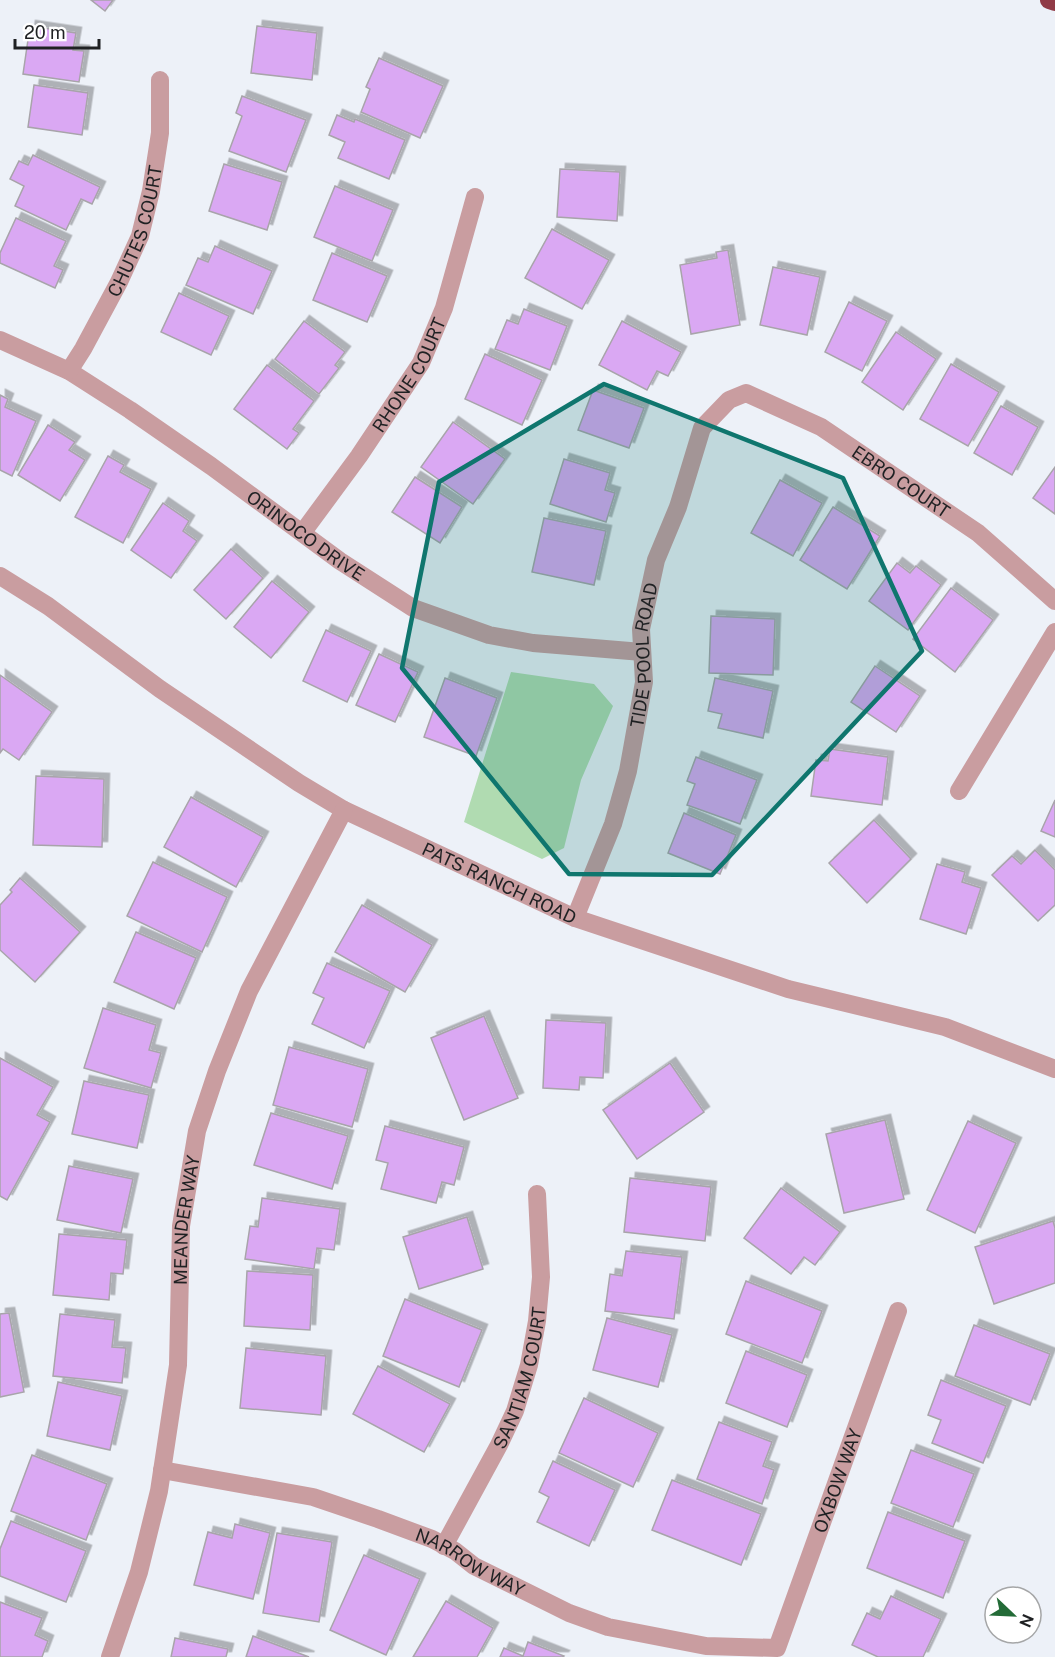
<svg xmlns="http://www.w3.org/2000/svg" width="1055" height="1657" font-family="'Public Sans',sans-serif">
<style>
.green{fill:#b0dbb1}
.building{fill:#daa8f3;stroke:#a8a4aa;stroke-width:1.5;filter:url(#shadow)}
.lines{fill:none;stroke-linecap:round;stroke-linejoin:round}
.minor{stroke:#c99da0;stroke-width:18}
.highway{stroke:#903a46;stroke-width:18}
.marked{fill:#0f766e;fill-opacity:0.2;stroke:#0f766e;stroke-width:4.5;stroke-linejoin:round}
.labels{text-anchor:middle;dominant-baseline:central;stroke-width:5;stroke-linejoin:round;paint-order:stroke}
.street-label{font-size:18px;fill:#1f2123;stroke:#fff}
</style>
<defs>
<filter id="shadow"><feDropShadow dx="5.5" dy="-5.5" stdDeviation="0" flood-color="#0004"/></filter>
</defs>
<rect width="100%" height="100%" fill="#edf1f8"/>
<path class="green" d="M511 672 594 684 613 706 581 780 564 848 542 859 464 822Z"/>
<g class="building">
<path d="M91 0H113L105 11Z"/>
<path d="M30 26 76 33 73 50 84 51 79 82 23 74Z"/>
<path d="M257 26 317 33 312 80 251 73Z"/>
<path d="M379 58 443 86 420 138 361 112 370 89 366 87Z"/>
<path d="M34 85 88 93 82 135 28 127Z"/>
<path d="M242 96 306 120 286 172 229 151 242 116 236 113Z"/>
<path d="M337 115 354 122 355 119 405 140 389 179 338 158 345 142 329 135Z"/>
<path d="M33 155 100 187 92 204 81 199 66 230 15 206 24 186 10 179 19 161 28 165Z"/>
<path d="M224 164 282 182 267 230 209 211Z"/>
<path d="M560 169 620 172 617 221 557 217Z"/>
<path d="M335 186 393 210 372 261 314 237Z"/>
<path d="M16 218 66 241 54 266 63 270 55 288 0 263V253Z"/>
<path d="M552 229 609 260 582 309 525 278Z"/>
<path d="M215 246 272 271 253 314 186 285 198 258 208 262Z"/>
<path d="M728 250 740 325 691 334 680 265 717 258 716 252Z"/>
<path d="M332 253 387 276 367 322 313 300Z"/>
<path d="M773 267 820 277 807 335 760 325Z"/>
<path d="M179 293 229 316 211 355 161 332Z"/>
<path d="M849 302 887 321 862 371 825 352Z"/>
<path d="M524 309 567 326 550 370 495 349 507 320 518 324Z"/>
<path d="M304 321 345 352 335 365 339 368 319 394 275 359Z"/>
<path d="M622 321 681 352 668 376 657 371 647 390 599 365Z"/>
<path d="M896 332 936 359 903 410 862 382Z"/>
<path d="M485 354 542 380 522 425 465 399Z"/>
<path d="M951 364 999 392 968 446 920 419Z"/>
<path d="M267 365 314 401 293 429 299 433 287 449 234 409Z"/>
<path d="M593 390 644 408 629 448 578 430Z"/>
<path d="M0 395 8 399 5 407 36 421 12 476 0 470Z"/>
<path d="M1001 406 1038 427 1012 475 974 453Z"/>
<path d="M453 422 505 459 473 504 421 467Z"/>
<path d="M48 425 75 442 69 450 85 460 60 501 18 475Z"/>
<path d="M108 456 124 465 120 472 151 489 123 543 75 517Z"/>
<path d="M564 459 610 473 605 490 615 493 606 522 550 504Z"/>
<path d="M1055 467V514L1033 498Z"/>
<path d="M415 477 462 507 440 543 392 512Z"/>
<path d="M780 480 822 503 793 556 751 533Z"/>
<path d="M163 503 189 521 183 531 197 541 171 578 131 550Z"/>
<path d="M833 507 880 536 847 589 800 560Z"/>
<path d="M544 518 606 531 594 585 532 572Z"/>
<path d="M231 549 263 578 226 619 194 590Z"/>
<path d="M897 563 910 573 916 566 941 585 908 630 869 601Z"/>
<path d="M272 581 309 612 271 658 234 627Z"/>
<path d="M951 588 993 620 955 672 913 639Z"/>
<path d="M711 616 775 619 773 675 709 673Z"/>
<path d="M326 630 371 651 347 702 303 681Z"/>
<path d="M379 654 418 672 395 722 356 705Z"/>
<path d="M875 666 920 696 896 732 851 702Z"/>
<path d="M0 675 52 712 19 760 3 749 0 753Z"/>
<path d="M445 678 497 698 476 756 424 737Z"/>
<path d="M715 678 773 691 763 738 718 728 722 714 708 711Z"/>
<path d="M830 749 888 757 882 805 811 796 816 760 828 761Z"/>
<path d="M696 757 757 780 740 824 687 805 695 784 687 781Z"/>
<path d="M36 776 104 779 102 847 33 845Z"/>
<path d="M191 797 263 837 236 887 164 847Z"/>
<path d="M1055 800V837L1041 831Z"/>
<path d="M684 813 736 835 720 874 668 853Z"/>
<path d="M874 820 911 859 867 903 829 863Z"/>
<path d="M1035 850 1055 870V905L1038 921 992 875 1012 856 1021 864Z"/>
<path d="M153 862 227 897 202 952 127 916Z"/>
<path d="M937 864 965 872 962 882 981 888 966 934 920 919Z"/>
<path d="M20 878 80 932 35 982 0 950V905L12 892 10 890Z"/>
<path d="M362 905 432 945 405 992 335 952Z"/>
<path d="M136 932 196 958 174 1009 114 982Z"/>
<path d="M327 963 390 991 364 1048 312 1024 324 998 313 993Z"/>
<path d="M103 1008 156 1025 149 1050 161 1053 151 1088 84 1068Z"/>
<path d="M484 1016 518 1098 464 1120 431 1038Z"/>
<path d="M546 1020 606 1023 603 1078 580 1077 579 1090 543 1088Z"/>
<path d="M289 1047 368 1069 352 1127 273 1105Z"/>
<path d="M0 1058 53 1087 37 1115 50 1122 7 1200 0 1196Z"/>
<path d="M670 1063 704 1112 637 1159 603 1110Z"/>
<path d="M84 1081 149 1095 137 1148 72 1134Z"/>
<path d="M271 1113 348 1136 332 1189 254 1165Z"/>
<path d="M885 1120 904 1199 844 1213 826 1134Z"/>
<path d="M968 1121 1016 1143 975 1233 927 1210Z"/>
<path d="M385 1126 464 1147 454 1185 442 1182 436 1203 381 1189 388 1163 376 1160Z"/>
<path d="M69 1166 133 1179 121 1233 57 1220Z"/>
<path d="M630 1178 711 1187 705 1241 624 1232Z"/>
<path d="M781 1188 840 1232 815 1265 804 1257 791 1274 744 1238Z"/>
<path d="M262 1198 340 1209 334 1250 317 1248 314 1269 245 1259 250 1226 258 1227Z"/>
<path d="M467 1217 483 1269 419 1289 403 1237Z"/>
<path d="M1053 1221 1055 1228V1283L994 1304 975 1247Z"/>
<path d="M59 1234 127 1240 123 1274 111 1273 109 1300 53 1295Z"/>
<path d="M626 1251 682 1257 674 1319 605 1311 610 1274 622 1276Z"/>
<path d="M247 1271 313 1275 310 1330 244 1326Z"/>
<path d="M746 1281 822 1311 802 1363 726 1334Z"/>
<path d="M405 1299 482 1330 459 1387 383 1356Z"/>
<path d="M9 1313 24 1392 0 1397V1314Z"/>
<path d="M60 1314 115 1320 112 1347 126 1348 122 1383 53 1376Z"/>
<path d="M607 1318 672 1335 658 1387 593 1370Z"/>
<path d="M974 1325 1050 1354 1030 1405 955 1376Z"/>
<path d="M246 1348 326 1356 321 1415 240 1408Z"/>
<path d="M746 1351 807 1375 787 1427 726 1403Z"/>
<path d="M378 1366 450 1404 424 1452 353 1414Z"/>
<path d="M941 1380 1006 1406 983 1463 932 1443 941 1420 928 1415Z"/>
<path d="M58 1382 122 1396 110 1450 47 1436Z"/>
<path d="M584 1398 658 1433 633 1487 559 1453Z"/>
<path d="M719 1422 772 1442 763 1466 774 1470 762 1504 697 1479Z"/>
<path d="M911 1450 974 1474 953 1527 891 1503Z"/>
<path d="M32 1455 107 1484 86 1540 11 1511Z"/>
<path d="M553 1461 615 1490 589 1546 537 1522 549 1497 539 1492Z"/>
<path d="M672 1480 761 1514 741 1565 652 1530Z"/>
<path d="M888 1512 965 1541 943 1598 867 1568Z"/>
<path d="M11 1521 86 1551 66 1602 0 1576V1549Z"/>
<path d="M235 1524 270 1533 253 1599 194 1585 208 1532 232 1538Z"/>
<path d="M277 1533 332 1542 319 1622 263 1613Z"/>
<path d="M364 1555 420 1579 386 1655 330 1630Z"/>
<path d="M891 1596 941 1619 923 1657H878L852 1645 867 1613 880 1619Z"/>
<path d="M446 1601 493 1628 477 1657H413Z"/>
<path d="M0 1602 42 1618 35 1635 48 1641 42 1657H0Z"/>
<path d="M253 1636 309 1657H246Z"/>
<path d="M175 1638 228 1649 226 1657H171Z"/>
<path d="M528 1642 564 1656 563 1657H500L504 1648 523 1656Z"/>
</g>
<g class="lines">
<g class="minor">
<path id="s1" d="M0 340 69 371 130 410 211 466 340 561 413 608 489 635 533 643 642 652"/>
<path id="s2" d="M69 371 83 349 119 282 140 236 151 191 160 133V80"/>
<path id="s3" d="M303 532 359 456 421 363 444 308 475 197"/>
<path id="s4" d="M0 576 48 606 160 689 299 783 344 810 575 918 788 989 945 1027 1055 1069"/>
<path d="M959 791 1055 632"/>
<path id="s5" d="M575 918 613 824 628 771 644 682 641 629 656 560 678 507 702 428 729 400 746 393 821 427 978 533 1055 601"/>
<path id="s6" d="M162 1470 313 1497 378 1519 432 1539 455 1551 474 1566 569 1613 608 1627 706 1646 777 1648 898 1311"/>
<path id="s7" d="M444 1546 499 1445 515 1411 529 1365 537 1321 541 1277 537 1194"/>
<path id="s8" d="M110 1657 139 1572 159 1491 178 1365 181 1226 197 1131 217 1071 249 991 344 810"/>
</g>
<path class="highway" d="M1049 0 1055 2"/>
</g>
<path class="marked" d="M604 384 843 478 922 651 712 875 569 874 402 668 439 482Z"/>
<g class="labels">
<g class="street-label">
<text stroke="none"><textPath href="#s2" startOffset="156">CHUTES COURT</textPath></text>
<text stroke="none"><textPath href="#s3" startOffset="190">RHONE COURT</textPath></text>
<text stroke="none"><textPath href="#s5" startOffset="747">EBRO COURT</textPath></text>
<text stroke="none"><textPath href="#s1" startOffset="364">ORINOCO DRIVE</textPath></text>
<text stroke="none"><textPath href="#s5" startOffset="274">TIDE POOL ROAD</textPath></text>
<text stroke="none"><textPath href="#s4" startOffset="588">PATS RANCH ROAD</textPath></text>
<text stroke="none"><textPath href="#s8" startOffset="446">MEANDER WAY</textPath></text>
<text stroke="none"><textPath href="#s7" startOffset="186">SANTIAM COURT</textPath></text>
<text stroke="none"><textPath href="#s6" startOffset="826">OXBOW WAY</textPath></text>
<text stroke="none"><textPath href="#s6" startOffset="324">NARROW WAY</textPath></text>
</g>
</g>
<g transform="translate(1013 1615) rotate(113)"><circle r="28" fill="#ffffff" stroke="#a5a6a7" stroke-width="1.5"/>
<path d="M0-4.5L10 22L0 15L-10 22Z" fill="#236b37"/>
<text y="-9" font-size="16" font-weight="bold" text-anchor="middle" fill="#1f2123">N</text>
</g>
<path d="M15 39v9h84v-9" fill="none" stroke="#1f2123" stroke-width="3"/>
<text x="24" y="39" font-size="18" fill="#1f2123" stroke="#ffffff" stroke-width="4.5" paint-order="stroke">20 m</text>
</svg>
